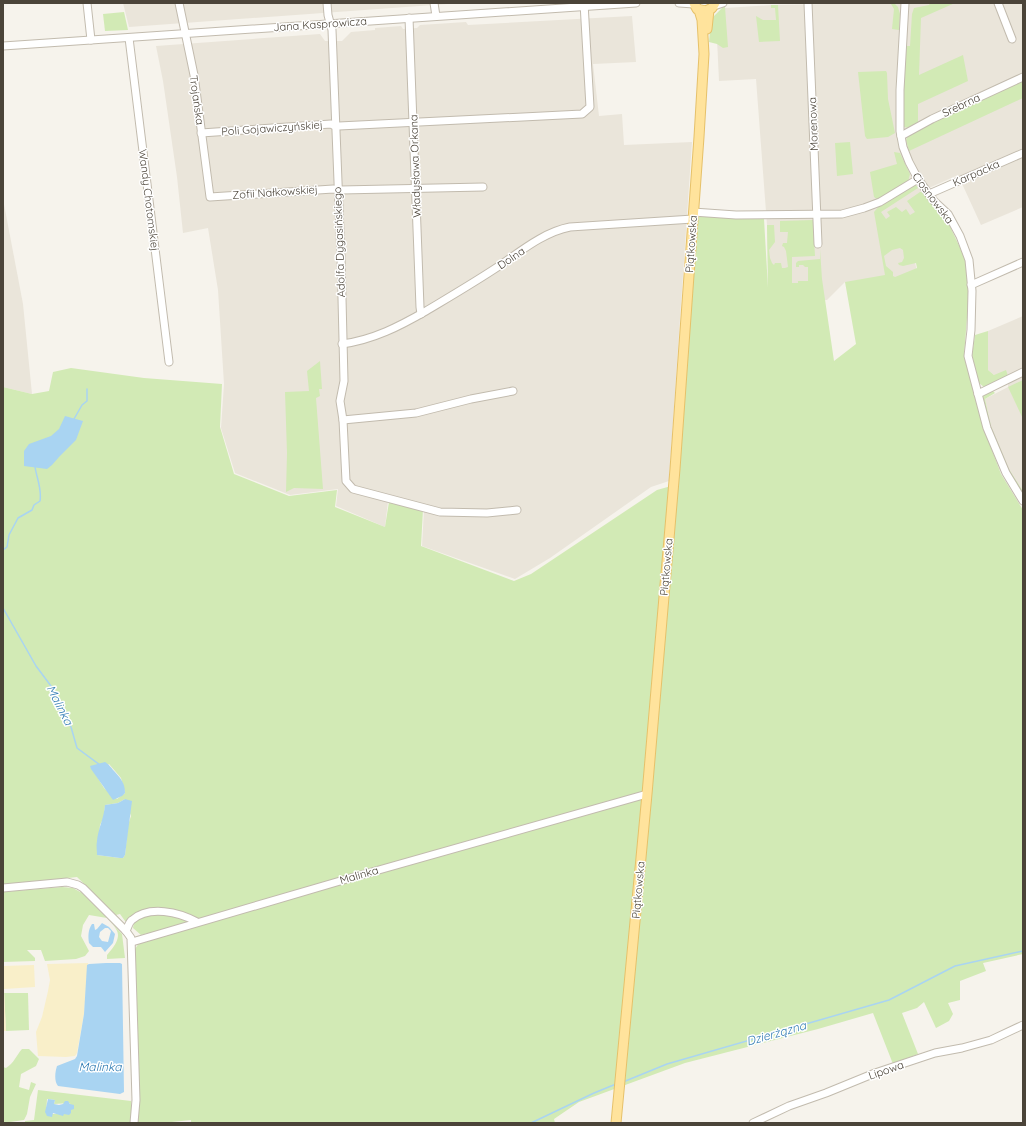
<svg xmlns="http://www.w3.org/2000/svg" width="1026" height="1126" font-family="Quicksand,sans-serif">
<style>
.residential{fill:#eae5da}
.green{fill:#d2eab5;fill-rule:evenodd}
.sand{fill:#f9efc9}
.water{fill:#a9d4f2;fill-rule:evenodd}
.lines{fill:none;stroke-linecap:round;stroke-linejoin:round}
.stream{stroke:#a9d4f2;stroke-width:1.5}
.minor-casing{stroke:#c2bbae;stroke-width:9}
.major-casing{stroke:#e6c16a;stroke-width:11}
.minor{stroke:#fff;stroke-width:7}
.major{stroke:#ffe39c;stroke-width:9}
.labels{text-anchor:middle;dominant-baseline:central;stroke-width:3;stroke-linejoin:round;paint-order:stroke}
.street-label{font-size:11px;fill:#4b4439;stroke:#fff}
.water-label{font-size:12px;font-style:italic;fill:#2e7ab2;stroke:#fff}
</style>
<rect width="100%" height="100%" fill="#f6f3ec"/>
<g class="residential">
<path d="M123 3H461L129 27Z"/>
<path d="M883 3H1023V207L981 225 958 175 920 192 925 214 907 226 924 303 845 282 827 300 769 304 767 225 756 79 719 81 716 18 725 8 772 5Z"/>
<path d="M632 16 636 62 593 64 599 116 622 114 624 145 692 142 669 481 651 487 550 558 515 579 422 546 424 510 388 501 385 527 336 506 338 489 290 495 235 473 221 428 224 384 218 290 208 228 183 233 177 177 163 81 156 46 320 34 325 41H342L351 32 375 30V28L401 26 403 29 417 28 420 25 466 22 468 25Z"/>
<path d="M3 199 23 304 32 394 3 387Z"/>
<path d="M1023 316V491L1009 469 994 434 991 426 985 399 1008 387V376L994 375 988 370V331Z"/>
</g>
<g class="green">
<path d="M930 3H955L921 18 919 75 963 55 968 81 918 104V123L909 128 904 127 902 104 906 46H910L912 14 914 8 929 5Z"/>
<path d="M891 4H895L898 7 900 14 899 30 892 29 894 9Z"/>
<path d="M771 5H778L780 41 759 42 756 16 763 20H776L775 8H771Z"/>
<path d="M723 7H725L728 47 723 48 717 44 709 42 711 19Z"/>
<path d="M124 12 128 30 105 31 103 14Z"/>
<path d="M886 71 887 73 888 99 895 133 888 137 867 139 865 136 858 72Z"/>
<path d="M1023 80V98L909 151 906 140 909 134 933 121Z"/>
<path d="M850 142 853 174 837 176 835 143Z"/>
<path d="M894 152 900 153 910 174 908 182 878 200 874 197 870 172 897 164Z"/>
<path d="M914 185H916L918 188 881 212 886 219 890 216 887 212 896 207 902 212 906 209 910 215 915 212 907 201 920 192H923L945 216 965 258 969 292 964 356 984 429 1001 474 1023 510V954L983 963 986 971 960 981V1000L948 1003 953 1014 949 1021 936 1028 924 1002 917 1008 902 1013 918 1054 893 1064 873 1013 818 1029 685 1063 579 1102 554 1119 555 1123H191V1120L162 1123H139L138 1122 135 949 139 943 149 940 148 933 141 935 133 928 134 922 125 921 120 914 116 915 77 877 3 885V387L32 394 49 391 53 372 71 368 144 378 222 384 220 427 234 474 289 496 337 490 335 507 385 527 389 502 423 509 421 546 514 581 531 574 657 490 678 484 698 215 764 219 768 288 767 225H774L775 242 769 250 770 258 772 263 774 265 775 263H781L782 268H785L788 267 786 251 784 247 782 246 783 243H787L788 232H780V221L813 220 815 256 792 257V283H798V281H808V267H805L803 265H799V267H796V263L798 261 820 259V249L822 279 834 361 856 344 845 282 885 275 874 212 880 205ZM900 248 903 250 904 258 902 262 898 263 899 265 903 266 916 263 917 268 895 277 893 276V272L886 266 884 256 892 250ZM109 764 121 778 125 793 117 799 104 788 96 775ZM125 799 131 816 128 825 125 855 123 858H120L97 855 100 825 104 817 105 805 118 803Z"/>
<path d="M988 331V370L994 375 1006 370 1008 376 984 387 979 383 972 355 975 335Z"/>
<path d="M320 361 322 389H319L320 396 316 398 323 489 294 488 286 492 287 453 285 392 309 391 307 371Z"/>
<path d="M1023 380V419L1008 387Z"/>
<path d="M992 390 995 393 985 399 991 426 1009 469 1023 491V497L1007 471 989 427 982 397 983 395Z"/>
<path d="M62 887 73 888 82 893 107 918 89 915 83 925 81 936 89 951 85 956 76 959 45 961 41 950H27L35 958V961L3 962V892Z"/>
<path d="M107 918 122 934 125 958 107 959V955C113 948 122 938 116 929 114 925 110 922 107 918Z"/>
<path d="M4 993H28L29 1030 6 1031Z"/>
<path d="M22 1049H29L39 1059 36 1066 21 1074 19 1087 29 1090 31 1082 36 1084 30 1097 27 1114 24 1120 3 1123V1067L6 1068C14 1063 16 1056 22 1049Z"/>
<path d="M38 1090 131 1101V1123H25V1121L34 1120ZM47 1099 55 1100 54 1104 70 1103 71 1113 64 1114H46Z"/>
</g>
<g class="sand">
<path d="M88 963 84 1014 77 1053 75 1056 66 1057 38 1056 36 1032 42 1017 48 991 50 980 47 964Z"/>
<path d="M34 965 35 987 4 989 6 1031H3V966Z"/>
</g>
<g class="water">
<path d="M65 416 83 421 76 440 59 457 52 465 47 469 24 466V451L29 444 51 436 59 429Z"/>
<path d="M105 762C110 765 111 768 115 772 121 779 125 783 125 793L122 796 113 800 91 769 90 766Z"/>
<path d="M125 799 132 801 125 855 123 858H120L97 855C97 850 96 846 97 841 98 829 104 818 105 805L118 803Z"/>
<path d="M102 923 109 927 115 934 113 943 105 952 101 947H93L89 943C88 936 88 930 92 924H94L95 930 97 929ZM105 928H108L111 931 108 942 102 941 99 937 100 932Z"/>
<path d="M106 963H120L122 964 124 1092 120 1094 58 1086C54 1081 55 1072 57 1066L75 1059 77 1056 84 1014 87 965 89 964Z"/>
<path d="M48 1099 55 1100 54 1104 59 1105 63 1104 65 1101H68L70 1104 74 1105V1109L71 1110V1113L69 1115 64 1114 63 1116 53 1113 52 1117 47 1116 45 1112Z"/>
</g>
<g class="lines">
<g class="stream">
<path d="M74 419 82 405 87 401V389"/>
<path d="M3 550 7 547 9 535 18 518 32 510 34 505 40 501C42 489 37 479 35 467"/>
<path d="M3 608 36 666 51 686 71 727 77 748 100 765"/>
<path d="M623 1082 667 1064 889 1000 955 966 1023 951"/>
<path d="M531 1123 594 1093 616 1084"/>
</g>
<g class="minor-casing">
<g id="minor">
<path d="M87 3 91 40"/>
<path d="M179 3 194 75 210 197 333 189 341 190 483 187"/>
<path d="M327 3 328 15 332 30 341 257 344 381 340 401 343 420 346 481 353 489 440 512 487 513 517 510"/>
<path d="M434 3 436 16"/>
<path d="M679 3 694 4"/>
<path d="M808 3 818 244"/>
<path d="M905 3 900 90V131L903 147 909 162 918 179 934 201 948 214 960 236 969 260 972 291 971 330 968 356 987 428 1006 473 1023 501"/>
<path d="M998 3 1012 39"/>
<path d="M714 6 723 3"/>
<path d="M409 18 420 307 421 314"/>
<path d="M129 38 169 362"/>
<path d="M3 46 636 3"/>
<path d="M201 133 331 124 335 126H339L582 114 590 107 584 3"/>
<path d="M901 136 932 119 1023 77"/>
<path d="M929 194 1023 153"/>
<path d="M693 212 736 215 842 214 864 208 880 202 918 179"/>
<path d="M971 285 1023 262"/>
<path d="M342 344C373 340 400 326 426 311 451 296 475 282 499 266 521 251 544 232 570 227L693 219"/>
<path d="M978 394 1023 372"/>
<path d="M343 420 416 413 471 399 513 391"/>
<path d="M3 888 67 882 78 885 83 888 126 931 131 938 136 1100 134 1123"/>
<path d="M126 931C128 927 129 922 132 920 149 905 179 912 197 922"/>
<path d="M132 942 347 879 647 794"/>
<path d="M753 1123 789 1106 826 1093 875 1073 935 1053 962 1048 991 1040 1023 1025"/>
</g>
</g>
<g class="major-casing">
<g id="major">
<path d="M694 3 697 9 706 11 712 8 715 3"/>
<path d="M707 29 709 10"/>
<path d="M616 1123 647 794 675 469 699 137 704 54 702 20 699 10"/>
</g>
</g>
<use href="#minor" class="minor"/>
<use href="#major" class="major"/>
</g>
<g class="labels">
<g class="street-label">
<text transform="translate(320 24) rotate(-4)">Jana Kasprowicza</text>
<text transform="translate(197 100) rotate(82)">Trojańska</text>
<text transform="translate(961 105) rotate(-25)">Srebrna</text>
<text transform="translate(813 124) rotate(-92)">Morenowa</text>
<text transform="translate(272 128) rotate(-4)">Poli Gojawiczyńskiej</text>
<text transform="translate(415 166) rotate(-92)">Władysława Orkana</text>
<text transform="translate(976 173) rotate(-24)">Karpacka</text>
<text transform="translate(275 192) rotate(-4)">Zofii Nałkowskiej</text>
<text transform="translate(933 198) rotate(53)">Ciosnowska</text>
<text transform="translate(149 200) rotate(83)">Wandy Chotomskiej</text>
<text transform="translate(339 242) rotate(-92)">Adolfa Dygasińskiego</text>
<text transform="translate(691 244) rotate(-86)">Piątkowska</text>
<text transform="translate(511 258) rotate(-34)">Dolna</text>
<text transform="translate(666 567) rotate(-85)">Piątkowska</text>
<text transform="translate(359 875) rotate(-16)">Malinka</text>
<text transform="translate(638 890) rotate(-85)">Piątkowska</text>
<text transform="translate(886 1070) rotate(-19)">Lipowa</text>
</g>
<g class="water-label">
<text transform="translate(60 705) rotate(63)">Malinka</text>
<text transform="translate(776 1033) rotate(-16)">Dzierżązna</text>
<text x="100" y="1066">Malinka</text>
</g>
</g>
<rect width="1026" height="1126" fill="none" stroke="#4b4439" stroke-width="8"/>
</svg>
